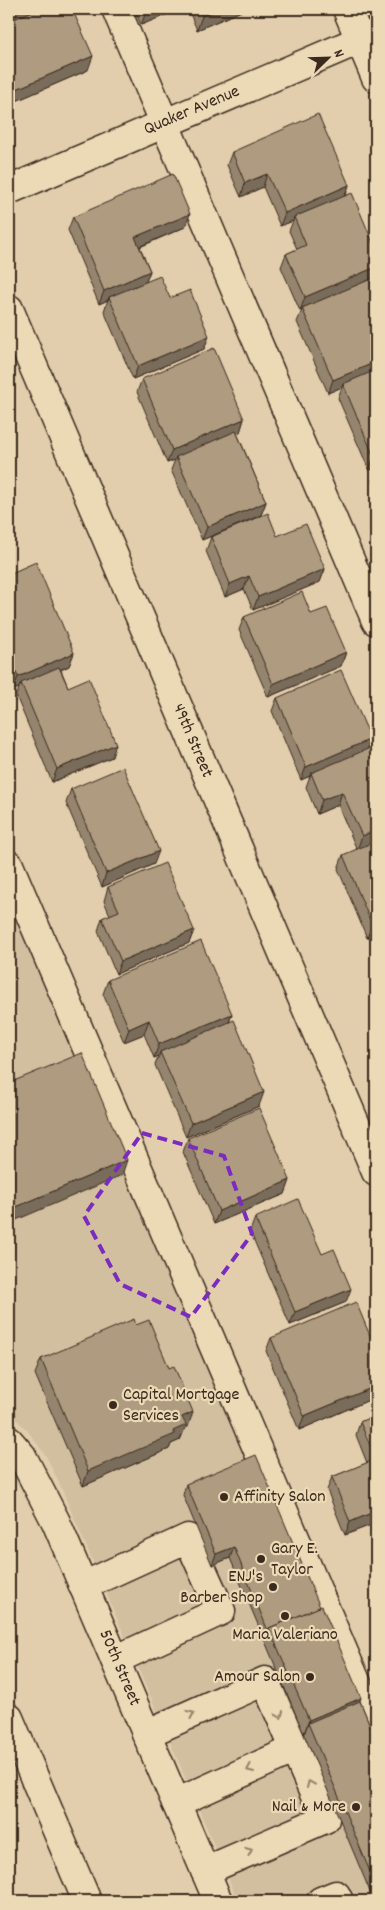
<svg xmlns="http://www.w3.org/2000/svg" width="385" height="1910" font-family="Dekko,sans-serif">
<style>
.built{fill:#d2bfa0}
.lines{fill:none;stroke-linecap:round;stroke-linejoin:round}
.minor-casing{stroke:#3b2a1e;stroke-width:31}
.major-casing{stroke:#3b2a1e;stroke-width:31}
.minor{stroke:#ecd9b6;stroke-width:28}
.major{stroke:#ecd9b6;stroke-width:28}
.wall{fill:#96856e;stroke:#3b2a1e}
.shaded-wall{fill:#7a6c5a;stroke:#3b2a1e}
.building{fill:#ae9b80;stroke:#3b2a1e}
.oneway{stroke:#94826a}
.marked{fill:none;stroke:#7b2cbf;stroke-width:4;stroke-dasharray:10 6;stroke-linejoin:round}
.poi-dot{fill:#3b2a1e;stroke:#ecd9b6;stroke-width:2}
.labels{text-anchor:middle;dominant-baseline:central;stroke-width:4.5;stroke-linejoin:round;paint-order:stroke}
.street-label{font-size:18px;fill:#3b2a1e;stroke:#ecd9b6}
.poi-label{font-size:18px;fill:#3b2a1e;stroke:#ecd9b6;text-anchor:start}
</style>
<rect width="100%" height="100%" fill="#e2cead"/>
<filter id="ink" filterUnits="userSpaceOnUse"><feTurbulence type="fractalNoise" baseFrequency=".02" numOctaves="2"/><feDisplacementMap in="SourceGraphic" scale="10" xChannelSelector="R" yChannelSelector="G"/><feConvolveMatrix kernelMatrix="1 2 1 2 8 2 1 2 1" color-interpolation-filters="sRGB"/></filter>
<g filter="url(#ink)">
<path class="built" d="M9 885 376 1746V1901H238L60 1485 46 1456 27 1430 9 1412Z"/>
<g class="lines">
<g class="minor-casing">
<g id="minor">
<path d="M116 9 376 621"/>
<path d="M347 9 376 78"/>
<path d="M9 309 376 1172"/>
<path d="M9 865 376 1728"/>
<path d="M9 1441 22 1456 56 1522 218 1901"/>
<path d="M83 1586 188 1538 221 1611 115 1660"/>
<path d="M146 1734 265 1681 325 1819 205 1871"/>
<path d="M176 1803 295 1749"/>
<path d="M321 1901 336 1895 339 1901"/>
</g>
</g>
<g class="major-casing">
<g id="major">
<path d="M9 190 376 33"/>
<path d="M9 1718 87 1901"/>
</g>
</g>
<use href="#minor" class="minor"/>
<use href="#major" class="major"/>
</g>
<g class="wall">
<path d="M9 9 88 70 9 104Z"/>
<path d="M134 9H180L141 25Z"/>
<path d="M188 9H246L197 30Z"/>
<path d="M232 152 349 185 346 195 376 250V468L369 470 338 398 342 387 328 393 297 322 302 310 300 311 281 267 286 254 297 249 289 231 293 221 280 226 263 187 241 197 227 165Z"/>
<path d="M73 217 185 227 140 247 150 271 146 281 170 298 209 336 204 349 133 379 104 311 108 300 99 304 68 230Z"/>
<path d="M142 379 244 419 240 432 237 433 266 502 261 515 202 540 171 470 175 460 167 463 137 392Z"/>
<path d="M376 470V487L373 479Z"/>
<path d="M277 536 325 569 320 582 253 610 244 589 225 597 206 551 211 537Z"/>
<path d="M376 556V586L370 570 375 557Z"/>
<path d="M9 574 74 653 69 666 61 670 68 687 112 757 52 782 16 696 19 688 13 690 9 680Z"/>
<path d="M311 614 346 652 341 666 268 697 239 630 244 617Z"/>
<path d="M277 698 367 750 376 764V956L372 946 376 934 367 938 338 869 343 855 357 850 338 805 317 814 306 787 310 776 301 780 272 711Z"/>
<path d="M71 789 154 864 102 887 66 803Z"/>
<path d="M108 887 194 930 189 943 116 974 98 931 102 918 110 915 104 901Z"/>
<path d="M108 980 232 1014 229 1023 259 1106 186 1137 155 1065 159 1056 154 1058 144 1034 124 1042 103 994Z"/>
<path d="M188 1138 290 1180 285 1194 214 1224 183 1152Z"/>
<path d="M255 1218 322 1254 346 1302 290 1325 250 1231Z"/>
<path d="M136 1325 188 1427 185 1428 180 1440 171 1444 169 1449 83 1486 35 1374 41 1359Z"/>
<path d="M271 1338 376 1350V1397L299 1430 266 1351Z"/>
<path d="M376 1415V1523L345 1535 327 1490 332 1477 367 1463 356 1435 360 1422Z"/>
<path d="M186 1484 360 1701 376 1740V1901H374L230 1558 212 1565 183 1495Z"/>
<path d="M376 1552V1583L369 1566 374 1553Z"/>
</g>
<g class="shaded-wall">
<path d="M14 9H41L9 22V11Z"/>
<path d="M153 9H180L141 25 146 12Z"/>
<path d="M220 9H246L197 30 202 16Z"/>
<path d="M93 56 88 70 9 104V101L12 91Z"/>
<path d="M267 174 263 187 241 197 245 183Z"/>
<path d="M349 185 344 198 294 217 293 221 280 226 285 213Z"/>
<path d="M190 214 185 227 131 250 135 237Z"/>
<path d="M376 267V278L302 308V310L300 311 305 297Z"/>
<path d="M150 271 145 284 109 297 108 300 99 304 104 291Z"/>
<path d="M209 336 204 349 133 379 138 366Z"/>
<path d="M376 362V373L343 384 342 387 328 393 333 380Z"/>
<path d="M244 419 240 432 177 459 176 457 175 460 167 463 172 450Z"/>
<path d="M376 456V468L369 470 374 457Z"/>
<path d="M266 502 261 515 202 540 207 527Z"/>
<path d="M325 569 320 582 253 610 258 597Z"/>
<path d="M249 576 244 589 225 597 230 584Z"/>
<path d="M346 652 341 666 268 697 273 684Z"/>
<path d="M74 653 69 666 22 686 21 683 19 688 13 690 18 677Z"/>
<path d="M371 739 366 753 311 773 310 776 301 780 306 767Z"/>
<path d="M116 744 112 757 52 782 57 769Z"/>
<path d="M342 792 338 805 317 814 322 800Z"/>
<path d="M376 830V841L357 850 362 836Z"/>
<path d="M159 851 154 864 102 887 106 873Z"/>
<path d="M376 923V934L367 938 372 925Z"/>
<path d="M194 930 189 943 116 974 121 961Z"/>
<path d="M232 1014 227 1027 160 1052 159 1056 154 1058 159 1044Z"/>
<path d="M149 1020 144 1034 124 1042 129 1029Z"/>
<path d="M264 1092 259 1106 186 1137 191 1123Z"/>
<path d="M127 1160 122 1175 9 1223V1210Z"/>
<path d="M290 1180 285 1194 214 1224 219 1211Z"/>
<path d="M351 1289 346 1302 290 1325 295 1312Z"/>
<path d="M376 1386V1397L299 1430 304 1416Z"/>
<path d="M193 1412 188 1427 185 1428 180 1440 171 1444 169 1449 83 1486 88 1471 173 1431 182 1417Z"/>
<path d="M376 1511V1523L345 1535 350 1522Z"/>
<path d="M234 1547 230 1558 212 1565 216 1554Z"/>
<path d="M361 1698 356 1712 308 1723 304 1734 309 1720Z"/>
</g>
<g class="building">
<path d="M38 9H72L93 56 12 91 9 83V21Z"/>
<path d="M145 9H153L146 12Z"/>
<path d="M199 9H220L202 16Z"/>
<path d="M318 114 349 185 285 213 267 174 245 183 232 152Z"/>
<path d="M173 174 190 214 135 237 150 271 104 291 73 217Z"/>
<path d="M352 193 376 250V267L305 297 286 254 306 245 294 217Z"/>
<path d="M160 276 170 298 190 290 209 336 138 366 109 297Z"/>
<path d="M376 277V362L333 380 302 308Z"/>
<path d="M214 348 244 419 172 450 142 379Z"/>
<path d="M376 370V456L374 457 343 384Z"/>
<path d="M236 431 266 502 207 527 176 457Z"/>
<path d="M268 513 277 536 306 524 325 569 258 597 249 576 230 584 211 537Z"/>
<path d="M36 562 74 653 18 677 9 655V574Z"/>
<path d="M302 592 311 614 327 608 346 652 273 684 244 617Z"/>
<path d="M59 667 68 687 89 678 116 744 57 769 21 683Z"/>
<path d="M341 670 371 739 306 767 277 698Z"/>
<path d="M370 748 376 764V830L362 836 342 792 322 800 311 773Z"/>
<path d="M123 767 159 851 106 873 71 789Z"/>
<path d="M376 841V923L372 925 343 855Z"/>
<path d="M165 863 194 930 121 961 102 918 119 911 108 887Z"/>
<path d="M201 941 232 1014 159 1044 149 1020 129 1029 108 980Z"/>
<path d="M234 1020 264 1092 191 1123 160 1052Z"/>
<path d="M82 1053 127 1160 9 1210V1083Z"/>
<path d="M259 1108 290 1180 219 1211 188 1138Z"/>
<path d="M298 1199 322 1254 334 1249 351 1289 295 1312 255 1218Z"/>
<path d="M356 1302 376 1350V1386L304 1416 271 1338Z"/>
<path d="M134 1319 136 1325 149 1320 169 1368 174 1366 193 1412 182 1417 186 1425 173 1431 175 1434 88 1471 41 1359Z"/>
<path d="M376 1415V1511L350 1522 332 1477 376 1459 360 1422Z"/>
<path d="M256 1455 320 1607 269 1628 268 1631 234 1547 216 1554 186 1484Z"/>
<path d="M322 1606 361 1698 309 1720 269 1628Z"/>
<path d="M360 1701 376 1740V1886L308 1723Z"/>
</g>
<defs><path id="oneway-chevron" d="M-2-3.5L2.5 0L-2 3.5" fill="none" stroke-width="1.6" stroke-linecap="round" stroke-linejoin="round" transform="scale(1.25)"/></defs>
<g class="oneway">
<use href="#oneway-chevron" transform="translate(191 1714) rotate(-24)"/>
<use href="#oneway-chevron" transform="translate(280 1715) rotate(67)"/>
<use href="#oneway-chevron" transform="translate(250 1769) rotate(156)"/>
<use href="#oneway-chevron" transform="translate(310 1784) rotate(-113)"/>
<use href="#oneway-chevron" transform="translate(249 1851) rotate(-24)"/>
</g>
</g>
<path class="marked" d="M142 1133 224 1156 252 1234 191 1317 120 1284 84 1216Z"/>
<g class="poi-dot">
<circle cx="113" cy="1405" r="5"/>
<circle cx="224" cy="1497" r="5"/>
<circle cx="261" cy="1559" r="5"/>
<circle cx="273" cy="1587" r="5"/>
<circle cx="285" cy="1616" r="5"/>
<circle cx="310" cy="1677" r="5"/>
<circle cx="356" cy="1807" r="5"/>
</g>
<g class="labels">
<g class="street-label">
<text transform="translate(192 111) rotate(-23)">Quaker Avenue</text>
<text transform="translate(192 741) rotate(67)">49th Street</text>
<text transform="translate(119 1668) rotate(67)">50th Street</text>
</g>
<g class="poi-label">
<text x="123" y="1395">Capital Mortgage<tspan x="123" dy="21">Services</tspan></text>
<text x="234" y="1497">Affinity Salon</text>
<text x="271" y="1549">Gary E.<tspan x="271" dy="21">Taylor</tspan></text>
<text x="263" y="1577" text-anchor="end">ENJ's<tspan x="263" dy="21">Barber Shop</tspan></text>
<text x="285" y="1635" text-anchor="middle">Maria Valeriano</text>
<text x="300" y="1677" text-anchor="end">Amour Salon</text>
<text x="346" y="1807" text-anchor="end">Nail &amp; More</text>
</g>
</g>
<rect width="385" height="1910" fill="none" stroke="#ecd9b6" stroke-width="30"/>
<rect x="15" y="15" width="355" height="1880" fill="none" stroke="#3b2a1e" stroke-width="2" filter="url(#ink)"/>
<g transform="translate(328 58) rotate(67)" stroke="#ecd9b6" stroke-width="4" paint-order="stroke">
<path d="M0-4L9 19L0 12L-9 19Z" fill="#3b2a1e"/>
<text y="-8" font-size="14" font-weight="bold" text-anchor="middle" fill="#3b2a1e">N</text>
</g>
</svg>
